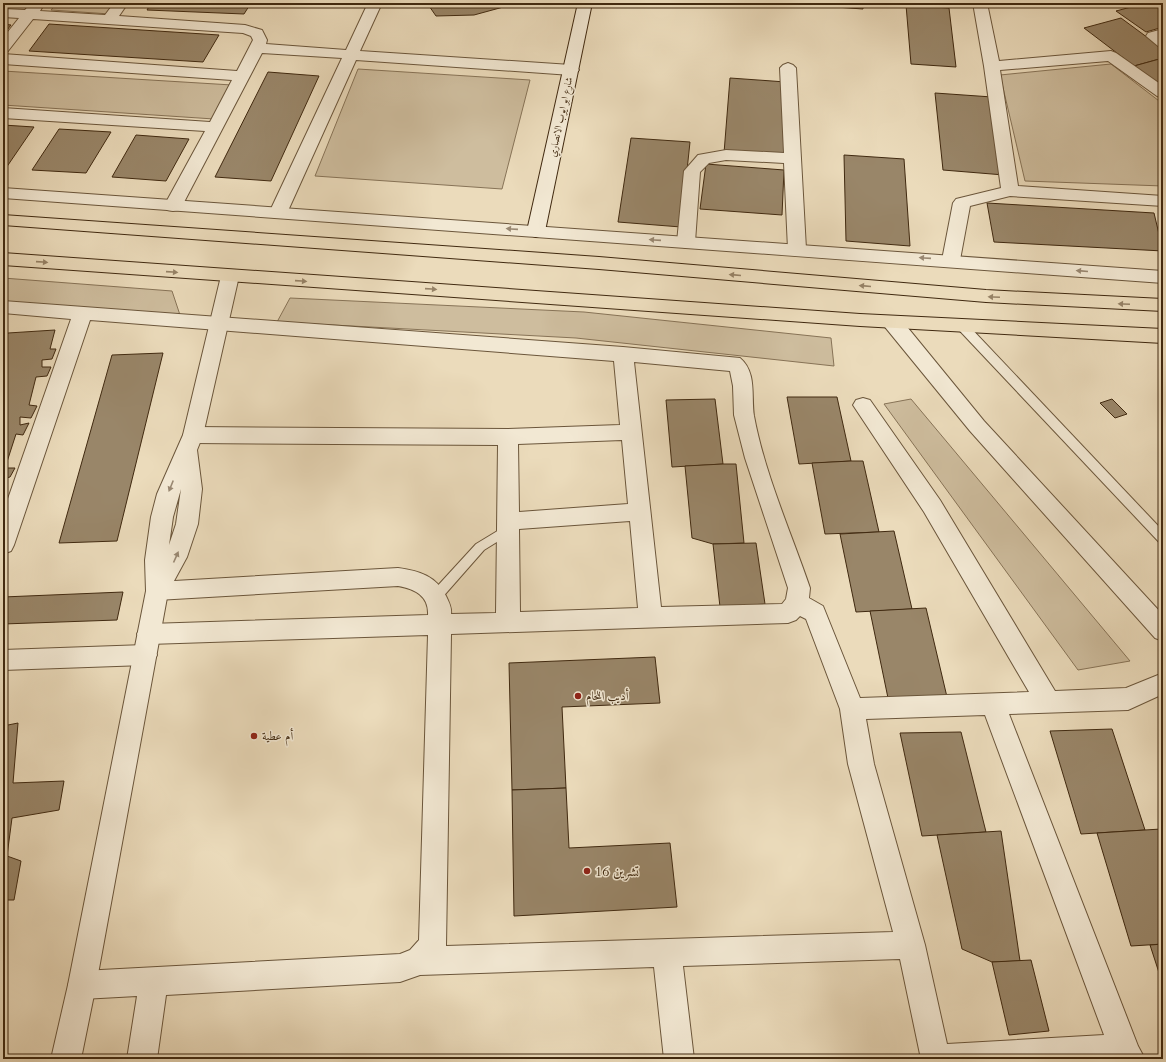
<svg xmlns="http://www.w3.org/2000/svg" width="1166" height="1062" font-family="Cardo,Amiri,serif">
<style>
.green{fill:#cebd9e;stroke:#877357}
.building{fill:#998669;stroke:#402910}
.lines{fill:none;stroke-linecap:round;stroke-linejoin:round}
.service-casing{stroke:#6b563b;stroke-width:2}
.minor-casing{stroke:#6b563b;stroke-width:2}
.tertiary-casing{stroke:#6b563b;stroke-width:2}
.secondary-casing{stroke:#402910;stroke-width:2}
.primary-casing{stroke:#402910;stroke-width:2}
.service{fill:#f2e8d3;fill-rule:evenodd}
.minor{fill:#f2e8d3;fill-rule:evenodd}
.tertiary{fill:#f2e8d3;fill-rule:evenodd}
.secondary{fill:#f2e8d3;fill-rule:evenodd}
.primary{fill:#ebdbbb;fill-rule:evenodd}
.oneway{fill:#998872}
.oneway2{fill:#968266}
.poi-dot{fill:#8f2418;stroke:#f2e8d3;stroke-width:1.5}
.labels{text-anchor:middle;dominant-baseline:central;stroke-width:3;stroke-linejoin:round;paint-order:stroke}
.far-street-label{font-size:10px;fill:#402910;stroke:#f2e8d3}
.poi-label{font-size:12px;fill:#402910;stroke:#f2e8d3;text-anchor:start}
.near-poi-label{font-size:14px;fill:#402910;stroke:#f2e8d3;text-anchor:start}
</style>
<rect width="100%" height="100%" fill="#ebdbbb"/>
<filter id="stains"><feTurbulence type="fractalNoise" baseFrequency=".005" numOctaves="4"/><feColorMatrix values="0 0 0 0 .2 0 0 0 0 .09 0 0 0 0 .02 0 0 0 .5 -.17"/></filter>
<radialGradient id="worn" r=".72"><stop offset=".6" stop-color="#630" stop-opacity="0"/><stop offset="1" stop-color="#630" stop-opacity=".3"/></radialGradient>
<g class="green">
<path d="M57 3H117L110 14 51 10Z"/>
<path d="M1111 64 1163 104V186L1025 181 1000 75Z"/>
<path d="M358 69 530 80 502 189 315 176Z"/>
<path d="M3 71 232 85 214 119 3 105Z"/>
<path d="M3 278 172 291 181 318 3 306Z"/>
<path d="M290 298 584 312 831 338 834 366 576 338 277 322Z"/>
<path d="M911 399 1130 661 1078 670 884 404Z"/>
</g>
<g class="building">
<path d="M151 3H251L244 14 147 10Z"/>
<path d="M427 3H507V6L474 15 436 16Z"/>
<path d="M822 3H863V9L822 6Z"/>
<path d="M1146 3H1163V27L1146 32 1116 11Z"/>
<path d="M906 5 949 8 956 67 911 64Z"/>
<path d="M1121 18 1163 49V58L1134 66 1084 28Z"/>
<path d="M3 24 11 25 3 35Z"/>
<path d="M49 24 219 35 203 62 29 51Z"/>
<path d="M1163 58V88L1134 66Z"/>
<path d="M268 72 319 76 271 181 215 177Z"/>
<path d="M730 78 786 82 784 158 724 153Z"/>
<path d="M935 93 992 97 1004 175 943 170Z"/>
<path d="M3 125 34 127 6 168 3 167Z"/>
<path d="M59 129 111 132 86 173 32 170Z"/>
<path d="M136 135 189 139 166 181 112 177Z"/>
<path d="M631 138 690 142 681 227 618 222Z"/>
<path d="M844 155 904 159 910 246 846 241Z"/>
<path d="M706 164 784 170 782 215 700 209Z"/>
<path d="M987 203 1154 213 1163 251 994 242Z"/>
<path d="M55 330 50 349H56L52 359 42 360V367H51L47 376 36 377 29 405 37 406 31 418 20 417V425L29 423 23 435 16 434 5 468H15L10 477 3 479V346L8 333Z"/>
<path d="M163 353 117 541 59 543 112 355Z"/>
<path d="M787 397H837L851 461 799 464Z"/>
<path d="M715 399 723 464 672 467 666 400Z"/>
<path d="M1112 399 1127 414 1115 418 1100 403Z"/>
<path d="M851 461H863L879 532 825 534 812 463Z"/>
<path d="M723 464H736L744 543 713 544 692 538 685 466Z"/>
<path d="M894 531 912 609 856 612 840 534Z"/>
<path d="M756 543 765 604 720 607 713 544Z"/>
<path d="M123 592 117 620 3 624V597Z"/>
<path d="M926 608 947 697 888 698 870 611Z"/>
<path d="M655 657 660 703 562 707 566 788 512 790 509 663Z"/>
<path d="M18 723 13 783 64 781 59 810 12 818 7 856 21 861 14 900H3V726Z"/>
<path d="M1112 729 1145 830 1081 834 1050 731Z"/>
<path d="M961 732 986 832 922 836 900 733Z"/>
<path d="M566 788 569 848 670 843 677 907 514 916 512 790Z"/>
<path d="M1161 829 1163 836V944L1131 946 1097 833Z"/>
<path d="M1001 831 1020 961 992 962 962 949 937 835Z"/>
<path d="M1163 944V985L1150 945Z"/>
<path d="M1031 960 1049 1031 1009 1035 992 962Z"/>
</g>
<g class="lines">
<g class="service-casing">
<g id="service">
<path d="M963 323 967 324 1163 531V544L1159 542 959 330 958 327Z"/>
<path d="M509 524 513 526 515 529 513 532 484 550 440 600 436 601 432 600 430 596 432 592 476 544Z"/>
</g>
</g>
<g class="minor-casing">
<g id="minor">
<path d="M31 3H41L43 6 40 11 105 15 114 3H128L119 16 245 25 262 30 267 40 266 44 346 50 368 3H382L360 51 571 65 576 67 579 70 576 73 571 75 356 60 287 213 284 217 278 218 272 217 269 213 342 58 262 53 182 206 179 210 173 211 167 210 164 206 205 131 3 118V108L210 122 232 80 3 64V54L237 71 253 40 251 36 243 33 33 19 8 51 3 53V38L19 18 3 17V9L25 10Z"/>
<path d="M973 3H987L999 61 1111 51 1116 53 1163 86V98L1157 96 1108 61 1000 70 1018 186 1163 196V206L1010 196 970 206 960 260 957 264 951 266 945 264 942 260 953 203 956 199 1001 188 984 66Z"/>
<path d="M1163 29V47L1158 46 1146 36 1148 33Z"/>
<path d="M788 63 793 65 796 68 806 249 803 253 797 255 791 253 788 249 784 163 726 160 709 163 700 172 695 242 692 246 686 248 680 246 677 242 684 171 698 155 726 150 784 153 780 68 783 65Z"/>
<path d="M3 301 623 347 740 358C757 372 751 396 754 416 765 475 791 532 810 588L809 598 823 606 860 698 1029 692 924 512 853 405 856 400 863 398 870 400 940 500 1055 691 1126 688 1163 673V694L1128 710 1009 714 1138 1046 1145 1059H921L900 959 683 966 694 1059H664L654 967 420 975 400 982 166 995 157 1059H127L137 996 82 999 72 995 68 985 72 975 82 971 400 954 410 950 419 940 428 635 149 644 141 641 137 634 141 627 149 624 428 615C429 596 415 589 398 586L157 600 149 598 146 591 149 584 157 582 398 568C420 571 436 576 446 596 449 602 452 608 451 614L496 613 498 445 193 443 186 440 183 435 186 430 193 427 508 429 620 425 614 361 90 320 14 545 11 551 3 554V513L71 319 3 313ZM634 362 730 371 733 386 734 415 745 458 788 588 786 599 782 604 661 607ZM622 440 628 504 519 512 518 444ZM630 521 638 608 520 612 519 529ZM800 616 806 619 840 709 848 764 893 932 446 946 451 634 788 623 796 620ZM985 715 1104 1035 947 1044 925 945 874 764 866 719Z"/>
<path d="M145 645 153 648 157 655 153 662 145 665 3 670V650Z"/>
</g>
</g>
<g class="tertiary-casing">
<g id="tertiary">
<path d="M3 188 1163 271V283L3 198Z"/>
<path d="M230 270 236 272 239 276 203 435 197 450 202 489 198 524 187 557 168 592 96 985 81 1059H51L68 985 146 591 145 560 151 517 157 494 183 435 221 276 224 272ZM181 489 176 524 169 545 173 517Z"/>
<path d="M892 316 899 317 984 421 1163 615V641L1155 638 970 431 885 327 883 322 885 317Z"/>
</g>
</g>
<g class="secondary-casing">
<path id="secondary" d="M578 3H592L545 231 542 235 536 237 530 235 527 231Z"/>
</g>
<g class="primary-casing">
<g id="primary">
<path d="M3 215 599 257 986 290 1163 299V311L986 302 599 269 3 225Z"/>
<path d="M3 253 860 314 1163 329V343L860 326 3 265Z"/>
</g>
</g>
<use href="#service" class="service"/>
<use href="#minor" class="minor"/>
<use href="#tertiary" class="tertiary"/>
<use href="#secondary" class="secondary"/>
<use href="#primary" class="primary"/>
</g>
<defs><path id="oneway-solid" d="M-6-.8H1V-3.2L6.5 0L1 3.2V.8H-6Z"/></defs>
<g class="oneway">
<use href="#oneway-solid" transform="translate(512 229) rotate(-176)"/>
<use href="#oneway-solid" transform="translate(655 240) rotate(-176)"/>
<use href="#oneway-solid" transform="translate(925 258) rotate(-176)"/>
<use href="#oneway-solid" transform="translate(1082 271) rotate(-175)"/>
<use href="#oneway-solid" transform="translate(171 486) rotate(112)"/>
<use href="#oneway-solid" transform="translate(176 557) rotate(-66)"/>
</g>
<g class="oneway2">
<use href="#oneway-solid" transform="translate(42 262) rotate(4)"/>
<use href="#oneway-solid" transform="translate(172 272) rotate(4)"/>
<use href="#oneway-solid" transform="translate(735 275) rotate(-175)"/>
<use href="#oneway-solid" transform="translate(301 281) rotate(4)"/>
<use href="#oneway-solid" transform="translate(865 286) rotate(-175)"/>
<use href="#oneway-solid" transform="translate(431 289) rotate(4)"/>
<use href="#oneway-solid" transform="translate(994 297) rotate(-177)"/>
<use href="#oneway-solid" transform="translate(1124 304) rotate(-177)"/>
</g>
<g class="poi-dot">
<circle cx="578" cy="696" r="4"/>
<circle cx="254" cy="736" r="4"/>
<circle cx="587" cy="871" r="4"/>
</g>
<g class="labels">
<g class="far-street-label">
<text transform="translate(561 117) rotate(-78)">شارع ابو ايوب الانصاري</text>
</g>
<g class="poi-label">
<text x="586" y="696">أديب اللحام</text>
<text x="262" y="736">أم عطية</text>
</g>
<g class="near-poi-label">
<text x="595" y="871">16 تشرين</text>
</g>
</g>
<rect width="1166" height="1062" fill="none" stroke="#ebdbbb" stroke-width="16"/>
<rect x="4" y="4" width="1158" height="1054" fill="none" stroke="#402910" stroke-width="2"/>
<rect x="8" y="8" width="1150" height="1046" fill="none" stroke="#402910"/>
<rect width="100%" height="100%" filter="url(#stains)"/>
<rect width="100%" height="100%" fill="url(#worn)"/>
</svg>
